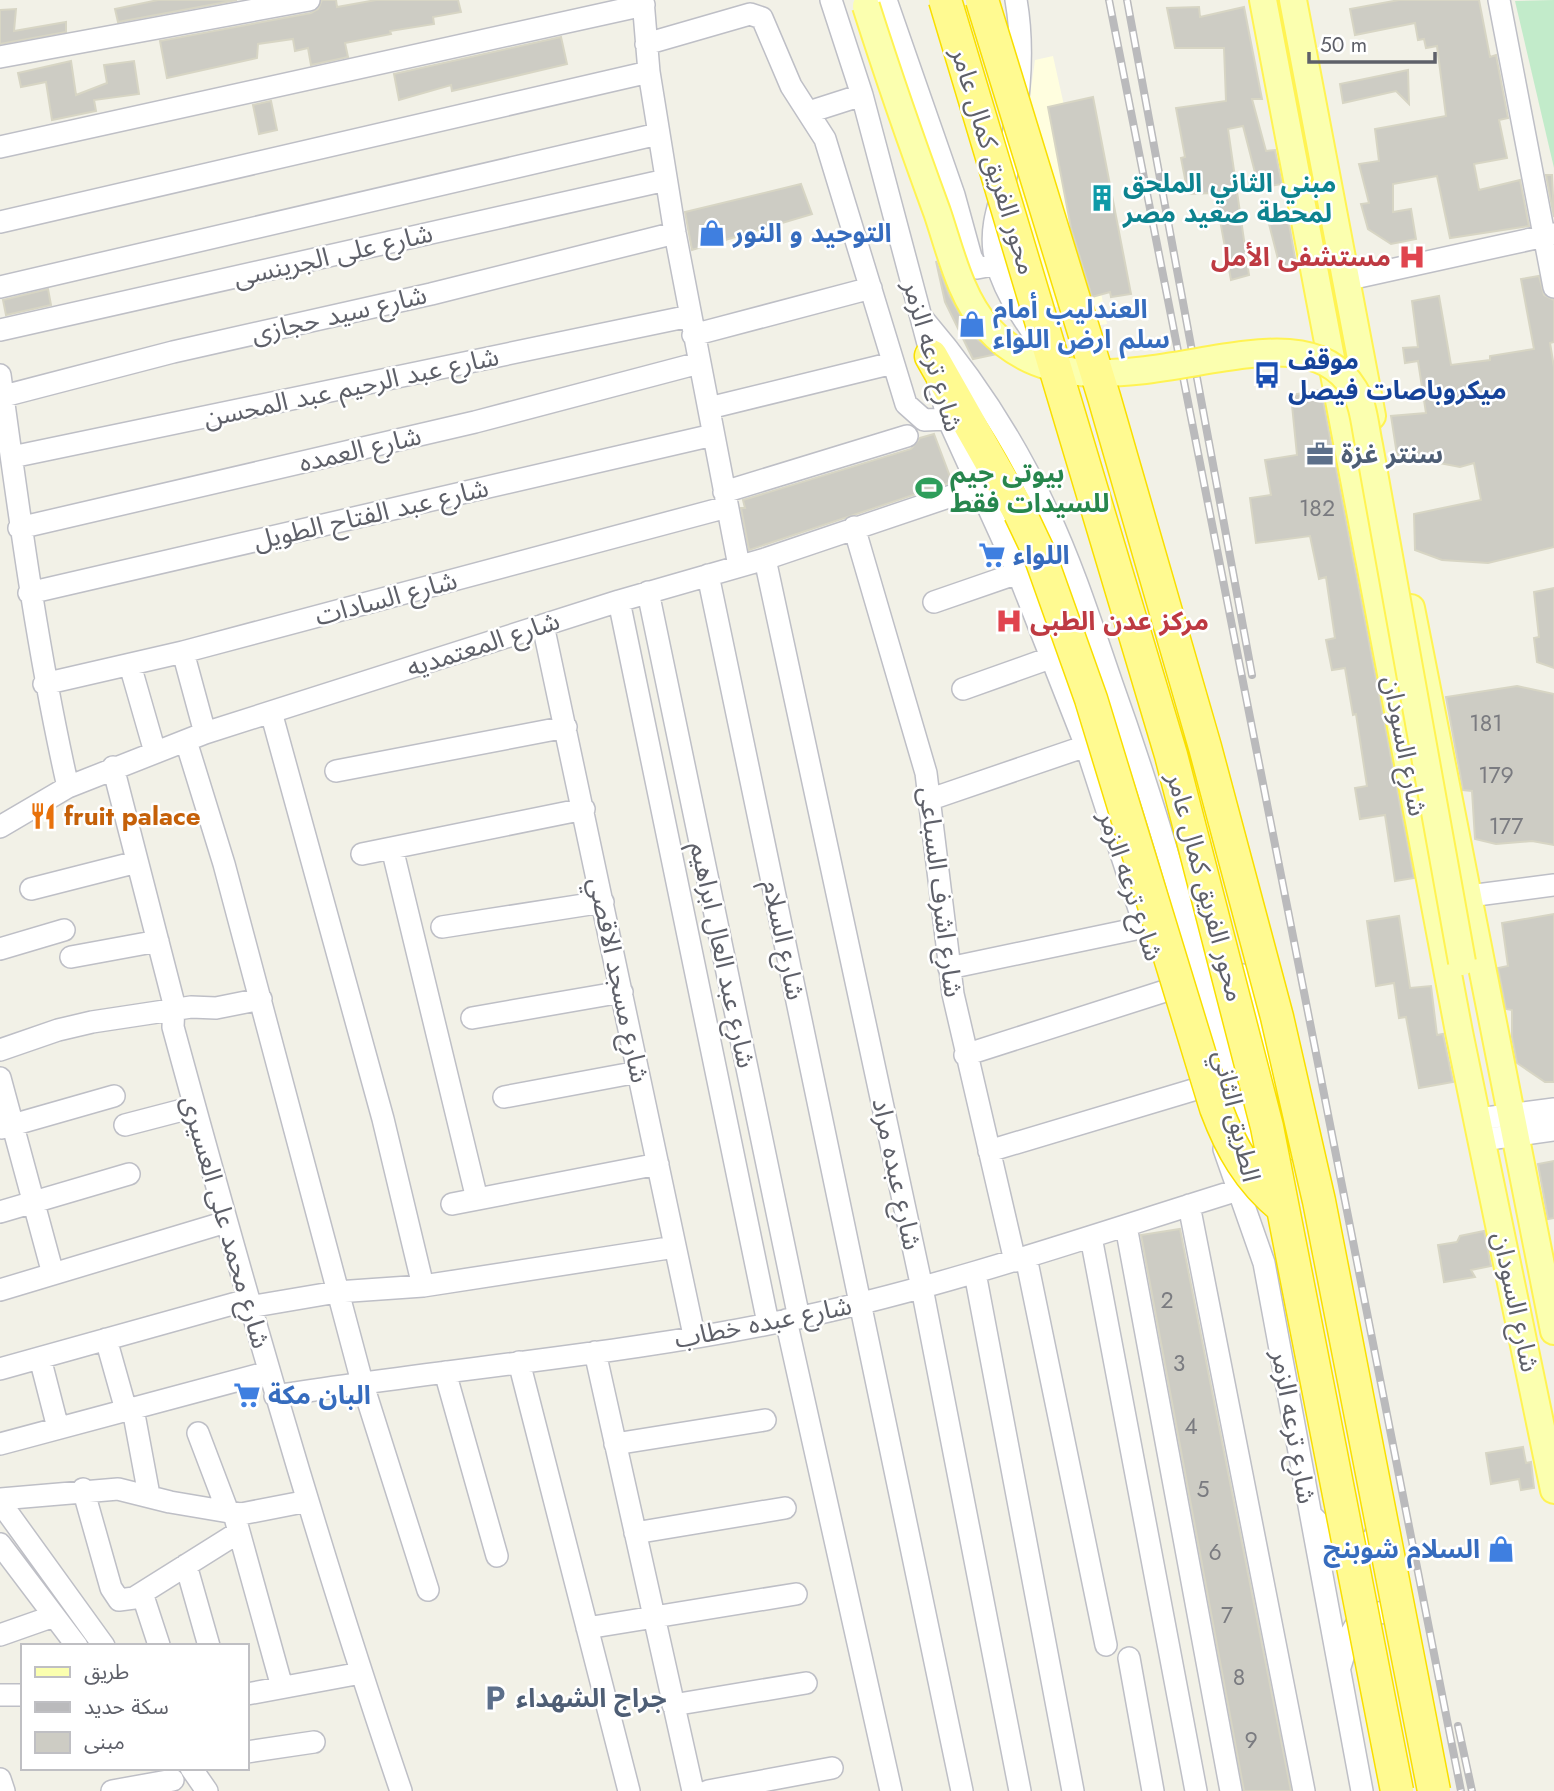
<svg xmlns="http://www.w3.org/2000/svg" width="1554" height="1791" font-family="Jost,'Noto Sans Arabic',sans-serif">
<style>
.commercial{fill:#fffedf}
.green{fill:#c2ebca}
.building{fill:#cdccc4;stroke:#d7d5c4;stroke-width:2}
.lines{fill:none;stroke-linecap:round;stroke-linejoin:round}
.minor-casing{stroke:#bebfc6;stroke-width:24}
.major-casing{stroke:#fff353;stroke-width:30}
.highway-casing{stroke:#f9df00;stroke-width:35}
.minor{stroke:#fff;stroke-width:21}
.major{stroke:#fbffaf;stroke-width:26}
.highway{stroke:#fffa91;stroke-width:32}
.rail-casing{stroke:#bababc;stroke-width:8}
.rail{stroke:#fff;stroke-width:5;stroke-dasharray:16;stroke-linecap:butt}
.major-bridge-casing{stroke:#fff353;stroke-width:30;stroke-linecap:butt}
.highway-bridge-casing{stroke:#f9df00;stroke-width:35;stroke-linecap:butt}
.major-bridge{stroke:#fbffaf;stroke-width:26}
.highway-bridge{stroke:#fffa91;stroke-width:32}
.labels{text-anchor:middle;stroke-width:5;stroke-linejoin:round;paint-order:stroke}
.number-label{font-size:23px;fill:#7a7b80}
.street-label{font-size:26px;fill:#5e6069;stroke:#fff}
.culture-label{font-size:26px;font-weight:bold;fill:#0d838f;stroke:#fff;text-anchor:start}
.shop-label{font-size:26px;font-weight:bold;fill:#366cbe;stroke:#fff;text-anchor:start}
.health-label{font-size:26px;font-weight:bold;fill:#be3a42;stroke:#fff;text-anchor:end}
.transit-label{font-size:26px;font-weight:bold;fill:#164399;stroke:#fff;text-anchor:start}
.service-label{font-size:26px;font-weight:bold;fill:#4e5e75;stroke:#fff;text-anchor:start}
.leisure-label{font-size:26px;font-weight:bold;fill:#27864d;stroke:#fff;text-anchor:start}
.food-label{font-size:26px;font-weight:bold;fill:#c56008;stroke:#fff;text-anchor:start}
</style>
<rect width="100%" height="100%" fill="#f2f1e7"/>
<!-- commercial -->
<path class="commercial" d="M1053,56L1075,155L1107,324L1087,327L1071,305L1030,310L1012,189L1025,130L1035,60Z"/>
<!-- green -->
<path class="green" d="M1554,0V168L1515,1Z"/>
<!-- building -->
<path class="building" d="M158,0H237L118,22L115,9Z
M322,0H336L337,7L376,0H458L461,12L433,17L434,24L390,31L391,34L345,43L348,57L311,65L308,48L295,51L293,39L258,44L257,58L167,78L160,41L311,13L318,9Z
M1399,0H1479L1490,57L1496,55L1508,118L1499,120L1507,158L1474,164L1479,190L1520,180L1529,226L1450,238L1437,176L1393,184V212L1411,209L1416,239L1391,244L1368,229L1361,204L1369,203L1359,164L1379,161L1375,129L1446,116L1437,46L1426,48L1424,39L1418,40L1415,23L1355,35L1350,9Z
M1199,7L1200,17L1244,7L1262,99H1252L1266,151L1275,150L1282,184L1259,188L1243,126L1228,129L1249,275L1231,280L1215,193L1188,194L1181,158L1185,157L1176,108L1226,101L1224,48H1175L1167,8Z
M16,9L14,31L66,22V32L0,44V10Z
M561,37L567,64L452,91L451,85L399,100L394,74Z
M71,61L76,95L107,83L104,65L134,61L139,94L94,100L96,111L52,120L46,82L21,87L18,73Z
M1408,70L1409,104L1396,91L1343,103L1340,84Z
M1093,97L1131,294L1111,297L1110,292L1092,297L1071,228L1048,107Z
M271,101L277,130L259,134L253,105Z
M1546,175H1552L1554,217Z
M801,184L812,214L692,250L685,212Z
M1287,212L1296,264L1280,267L1267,216Z
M936,261L949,295L965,324L978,340L997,354L973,359L945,302Z
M1539,276L1544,295L1554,300V342L1550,343L1554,367V547L1488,563L1442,560L1415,550L1414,514L1481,500L1474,463L1460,467L1397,455L1391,416L1426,413L1418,361L1405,363L1403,348L1418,347L1412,301L1439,296L1451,365L1490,360V356L1534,349L1521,279Z
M48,289L51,305L6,315L3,300Z
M1321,390L1414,878L1395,881L1385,815L1360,819L1355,788L1367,786L1356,714L1353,715L1345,668L1332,670L1326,640L1335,638L1326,577L1319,579L1310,536L1256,543L1250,498L1271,495L1265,460L1297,455L1291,395Z
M934,434L952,482L749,550L741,508H745L743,500L911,449L920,438Z
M1554,588V668L1537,662L1534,638L1539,637L1534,592Z
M1517,686L1554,694V845L1532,841L1496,844L1475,839L1472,791L1463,790L1446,697Z
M1554,914V1082H1545L1517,1063L1512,1037V1010L1506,1009L1498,968L1508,966L1502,923Z
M1399,916L1410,988L1431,986L1437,1035L1443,1034L1453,1082L1419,1088L1406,1017L1399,1018L1394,983L1376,986L1367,921Z
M1554,1161V1218L1548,1219L1538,1164Z
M1180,1229L1291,1791H1244L1141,1235Z
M1484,1231L1491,1266L1471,1270L1475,1277L1444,1282L1438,1245L1457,1242L1460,1236Z
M1523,1447L1526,1463L1531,1462L1534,1488L1521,1490L1519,1479L1491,1484L1486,1453Z"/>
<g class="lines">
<defs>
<path id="minor" d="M643,0L649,72L675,233L739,566
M831,0L862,95L948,419L1018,573L1086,746L1142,918
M886,0L954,195L971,257L977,268L993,265L996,256
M1016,0C1026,56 1017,116 1007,172C1002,199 990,222 994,251C1000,287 1022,317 1042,346
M1499,0L1554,287
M646,44L750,14L762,18L791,86L825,139L906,404L924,420L948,419
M0,57L309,0
M809,112L862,95
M0,147L644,5
M0,222L649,72
M1345,280L1554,234
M0,287L658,134
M924,320C973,377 1015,442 1047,511C1073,566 1092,626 1112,684C1167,837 1209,993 1246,1151
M0,330L666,180
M693,335L871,288
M0,375C19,513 37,650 68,787
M0,397L173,352L431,294L675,233
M709,408L893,363
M12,457L690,316
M724,492L907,436
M854,527L926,773L953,994L1015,1261
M19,528L475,422L699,363
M765,559L922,1288L1020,1791
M708,575L962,1791
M648,592L799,1318
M29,593L713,435
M619,601L768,1323
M934,602L1018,573
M543,625L694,1335
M183,652L205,733
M130,665L155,752
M44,684L183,652L727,507
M963,689L1050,658
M271,712L383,1119L423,1286
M186,741L224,864L362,1382L428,1590
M113,767L174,1004L173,1027C243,1284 315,1539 401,1791
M336,771L566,727
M931,799L1086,746
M0,827L68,787L205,733L619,601L765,559L978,487
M392,848L477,1199
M362,854L584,809
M31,889L137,862
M1469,896L1554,885
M442,927L603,902
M0,949L64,930
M71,957L158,941
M949,968L1145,927
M1243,975L1276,1096L1295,1149
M472,1018L622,992
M0,1050L58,1030L92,1022L191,1007L216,1008L261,999
M965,1055L1165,991
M0,1078L53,1274
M504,1097L638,1072
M1478,1119L1554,1109
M125,1125L194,1107
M2,1128L114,1096
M1482,1140L1554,1130
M1224,1149L1264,1263L1362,1791
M989,1151L1203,1087
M452,1204L658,1164
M1189,1205L1304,1791
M0,1212L129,1174
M1126,1226L1231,1791
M1091,1237L1196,1791
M1026,1257L1106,1645
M975,1273L1073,1791
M0,1290L226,1222
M249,1307L337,1292L423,1286L675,1247
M786,1320L891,1791
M106,1339L126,1410
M595,1352L693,1791
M40,1358L58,1428
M519,1362L629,1791
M0,1369L247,1300
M445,1372L497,1556
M275,1396C450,1368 628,1355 802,1317C950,1285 1093,1235 1238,1190
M133,1409L149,1495
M198,1433L228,1512
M0,1444L269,1372
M615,1444L765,1420
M83,1489L111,1588L119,1600L134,1598L239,1532
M0,1499L118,1489L170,1502L241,1514L308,1501
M0,1502L104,1646
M1311,1515C1328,1533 1339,1542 1364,1546L1374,1538L1382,1517
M236,1521L282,1687
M635,1533L785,1508
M0,1544L77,1646
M186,1565L209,1646
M142,1593L159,1645
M587,1628L796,1594
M0,1635L54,1616
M1129,1658L1153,1791
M1340,1667C1351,1633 1353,1608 1395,1613L1403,1624
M247,1694L361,1673
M0,1695H23
M673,1705L806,1683
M247,1752L314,1742
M191,1768L207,1791
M0,1779L4,1791
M112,1791L173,1780
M708,1791L832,1768"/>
<path id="major" d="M1263,0L1459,1032L1554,1490
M1293,0L1372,416
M1411,608L1554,1331"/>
<path id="highway" d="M931,356L1020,513"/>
</defs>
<!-- minor casing -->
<use href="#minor" class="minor-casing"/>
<!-- major casing -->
<use href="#major" class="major-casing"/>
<!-- highway casing -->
<use href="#highway" class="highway-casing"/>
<!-- minor -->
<use href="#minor" class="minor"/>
<!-- major -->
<use href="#major" class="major"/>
<!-- highway -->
<use href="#highway" class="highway"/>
<defs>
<path id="rail" d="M1109,0L1461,1791
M1127,0L1252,675
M1458,1726L1472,1791"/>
</defs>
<!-- rail casing -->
<use href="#rail" class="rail-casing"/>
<!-- rail -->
<use href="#rail" class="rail"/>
<defs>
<path id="major-bridge" d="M866,6C888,75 912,144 937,212C950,250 960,297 988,328C1092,444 1292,287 1354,389C1364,405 1365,427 1369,445L1462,962"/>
<path id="highway-bridge" d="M945,0L1171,755L1267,1127L1397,1791
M982,0L1104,397L1205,747L1277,1017L1319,1201L1434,1791
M1020,513L1039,553L1091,699L1216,1108C1231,1148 1249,1180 1282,1207"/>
</defs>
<!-- major-bridge casing -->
<use href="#major-bridge" class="major-bridge-casing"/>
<!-- highway-bridge casing -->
<use href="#highway-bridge" class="highway-bridge-casing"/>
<!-- major-bridge -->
<use href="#major-bridge" class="major-bridge"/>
<!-- highway-bridge -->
<use href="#highway-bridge" class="highway-bridge"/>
</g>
<!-- icons -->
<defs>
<symbol id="building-bare" viewBox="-9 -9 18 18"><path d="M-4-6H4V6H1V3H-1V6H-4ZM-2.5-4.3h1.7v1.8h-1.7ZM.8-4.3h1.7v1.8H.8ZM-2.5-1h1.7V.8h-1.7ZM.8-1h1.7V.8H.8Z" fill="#0f9aa8" stroke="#fff" stroke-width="2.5" paint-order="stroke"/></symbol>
<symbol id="shop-bare" viewBox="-9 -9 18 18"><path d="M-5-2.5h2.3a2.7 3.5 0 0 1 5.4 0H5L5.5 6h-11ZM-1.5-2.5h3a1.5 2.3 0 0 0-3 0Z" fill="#3f7fe0" stroke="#fff" stroke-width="2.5" paint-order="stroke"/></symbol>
<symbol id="hospital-bare" viewBox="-9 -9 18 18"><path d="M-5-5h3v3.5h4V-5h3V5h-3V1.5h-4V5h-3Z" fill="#e0444e" stroke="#fff" stroke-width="2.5" paint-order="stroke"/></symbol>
<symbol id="bus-bare" viewBox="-9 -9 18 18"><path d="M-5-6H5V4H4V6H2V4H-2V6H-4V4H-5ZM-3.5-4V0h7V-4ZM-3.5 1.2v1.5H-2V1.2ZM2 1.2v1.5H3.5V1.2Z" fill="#1a4fb4" stroke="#fff" stroke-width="2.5" paint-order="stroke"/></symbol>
<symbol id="office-bare" viewBox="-9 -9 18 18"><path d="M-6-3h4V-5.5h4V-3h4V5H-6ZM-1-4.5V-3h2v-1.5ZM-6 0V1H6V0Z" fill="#5c6f8a" stroke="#fff" stroke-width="2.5" paint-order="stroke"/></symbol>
<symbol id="stadium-bare" viewBox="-9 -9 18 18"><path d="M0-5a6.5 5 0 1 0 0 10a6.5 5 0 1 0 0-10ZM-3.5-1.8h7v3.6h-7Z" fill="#2e9e5b" stroke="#fff" stroke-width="2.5" paint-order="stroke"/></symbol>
<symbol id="supermarket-bare" viewBox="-9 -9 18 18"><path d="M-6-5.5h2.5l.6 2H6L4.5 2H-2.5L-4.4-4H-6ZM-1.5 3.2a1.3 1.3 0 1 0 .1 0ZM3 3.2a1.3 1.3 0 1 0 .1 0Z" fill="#3f7fe0" stroke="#fff" stroke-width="2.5" paint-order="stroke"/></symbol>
<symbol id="restaurant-bare" viewBox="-9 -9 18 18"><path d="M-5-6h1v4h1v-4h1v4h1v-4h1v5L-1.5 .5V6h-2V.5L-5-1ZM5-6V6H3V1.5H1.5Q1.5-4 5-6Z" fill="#e8710a" stroke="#fff" stroke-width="2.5" paint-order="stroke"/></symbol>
<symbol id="parking-bare" viewBox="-9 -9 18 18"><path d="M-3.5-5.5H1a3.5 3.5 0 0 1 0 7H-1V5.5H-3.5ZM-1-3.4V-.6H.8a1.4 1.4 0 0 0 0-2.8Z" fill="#5c6f8a" stroke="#fff" stroke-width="2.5" paint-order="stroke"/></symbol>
</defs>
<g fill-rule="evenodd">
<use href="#building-bare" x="1083" y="179" width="38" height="38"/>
<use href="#shop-bare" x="693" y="214" width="38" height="38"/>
<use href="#hospital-bare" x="1393" y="238" width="38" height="38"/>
<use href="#shop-bare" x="953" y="305" width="38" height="38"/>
<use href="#bus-bare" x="1248" y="356" width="38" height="38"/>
<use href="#office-bare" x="1301" y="435" width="38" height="38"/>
<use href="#stadium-bare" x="910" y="469" width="38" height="38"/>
<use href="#supermarket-bare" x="973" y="536" width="38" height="38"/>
<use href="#hospital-bare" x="990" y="602" width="38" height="38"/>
<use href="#restaurant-bare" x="24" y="797" width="38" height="38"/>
<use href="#supermarket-bare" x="228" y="1376" width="38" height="38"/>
<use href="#shop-bare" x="1482" y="1530" width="38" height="38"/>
<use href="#parking-bare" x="476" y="1679" width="38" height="38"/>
</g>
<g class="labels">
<!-- number labels -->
<g class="number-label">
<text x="1317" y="516">182</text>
<text x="1486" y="731">181</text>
<text x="1496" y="783">179</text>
<text x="1506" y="834">177</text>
<text x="1167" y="1308">2</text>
<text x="1179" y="1371">3</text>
<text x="1191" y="1434">4</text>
<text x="1203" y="1497">5</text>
<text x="1215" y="1560">6</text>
<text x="1227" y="1623">7</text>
<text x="1239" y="1685">8</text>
<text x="1251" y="1748">9</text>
</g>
<!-- street labels -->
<g class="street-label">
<text transform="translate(994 161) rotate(73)" y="9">محور الفريق كمال عامر</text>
<text transform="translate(333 255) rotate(-13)" y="9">شارع على الجرينسى</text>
<text transform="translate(339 314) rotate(-13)" y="9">شارع سيد حجازى</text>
<text transform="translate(933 356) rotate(74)" y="9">شارع ترعه الزمر</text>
<text transform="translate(351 387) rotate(-12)" y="9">شارع عبد الرحيم عبد المحسن</text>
<text transform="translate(360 449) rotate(-13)" y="9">شارع العمده</text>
<text transform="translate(371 514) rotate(-13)" y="9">شارع عبد الفتاح الطويل</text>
<text transform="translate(386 598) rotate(-15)" y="9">شارع السادات</text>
<text transform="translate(483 644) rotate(-18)" y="9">شارع المعتمديه</text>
<text transform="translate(1405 746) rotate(79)" y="9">شارع السودان</text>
<text transform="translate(1131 886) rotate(72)" y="9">شارع ترعه الزمر</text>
<text transform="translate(1206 887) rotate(75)" y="9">محور الفريق كمال عامر</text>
<text transform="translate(941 892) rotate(83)" y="9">شارع اشرف السباعى</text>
<text transform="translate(784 940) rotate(78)" y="9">شارع السلام</text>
<text transform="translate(723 955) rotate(78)" y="9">شارع عبد العال ابراهيم</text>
<text transform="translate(619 980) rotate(78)" y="9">شارع مسجد الاقصي</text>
<text transform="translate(1237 1116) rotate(77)" y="9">الطريق الثاني</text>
<text transform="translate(897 1174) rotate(78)" y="9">شارع عبده مراد</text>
<text transform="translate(226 1222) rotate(74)" y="9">شارع محمد على العسيرى</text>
<text transform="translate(1516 1302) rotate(78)" y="9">شارع السودان</text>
<text transform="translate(763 1322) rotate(-11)" y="9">شارع عبده خطاب</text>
<text transform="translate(1294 1427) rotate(80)" y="9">شارع ترعه الزمر</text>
</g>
<!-- culture labels -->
<g class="culture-label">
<text x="1123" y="192">مبني الثاني الملحق<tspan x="1123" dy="30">لمحطة صعيد مصر</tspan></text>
</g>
<!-- shop labels -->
<g class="shop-label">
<text x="733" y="242">التوحيد و النور</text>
<text x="993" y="318">العندليب أمام<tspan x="993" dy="30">سلم ارض اللواء</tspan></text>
<text x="1013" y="564">اللواء</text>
<text x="268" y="1404">البان مكة</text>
<text x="1480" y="1558" text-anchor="end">السلام شوبنج</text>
</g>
<!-- health labels -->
<g class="health-label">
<text x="1391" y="266">مستشفى الأمل</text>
<text x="1030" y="630" text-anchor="start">مركز عدن الطبى</text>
</g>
<!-- transit labels -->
<g class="transit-label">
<text x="1288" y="369">موقف<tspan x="1288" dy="30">ميكروباصات فيصل</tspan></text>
</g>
<!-- service labels -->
<g class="service-label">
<text x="1341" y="463">سنتر غزة</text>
<text x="516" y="1707">جراج الشهداء</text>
</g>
<!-- leisure labels -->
<g class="leisure-label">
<text x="950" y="482">بيوتى جيم<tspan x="950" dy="30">للسيدات فقط</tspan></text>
</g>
<!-- food labels -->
<g class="food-label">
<text x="64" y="825">fruit palace</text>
</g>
</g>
<!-- legend -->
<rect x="21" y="1644" width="228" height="126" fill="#ffffff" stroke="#bfbfc3" stroke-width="2"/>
<rect x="35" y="1667" width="35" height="10" fill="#fbffaf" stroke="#bfbfc3" stroke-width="2"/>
<text x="84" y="1679" font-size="21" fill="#5e6069">طريق</text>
<rect x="35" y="1702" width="35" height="10" fill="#bababc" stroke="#bfbfc3" stroke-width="2"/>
<text x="84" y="1714" font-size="21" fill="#5e6069">سكة حديد</text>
<rect x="35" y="1732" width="35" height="21" fill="#cdccc4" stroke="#bfbfc3" stroke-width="2"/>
<text x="84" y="1749" font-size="21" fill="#5e6069">مبنى</text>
<!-- scale -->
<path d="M1309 52v10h126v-10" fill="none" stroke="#5e6069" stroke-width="3.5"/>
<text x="1320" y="52" font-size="21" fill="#5e6069" stroke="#ffffff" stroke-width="5" paint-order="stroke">50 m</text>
</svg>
